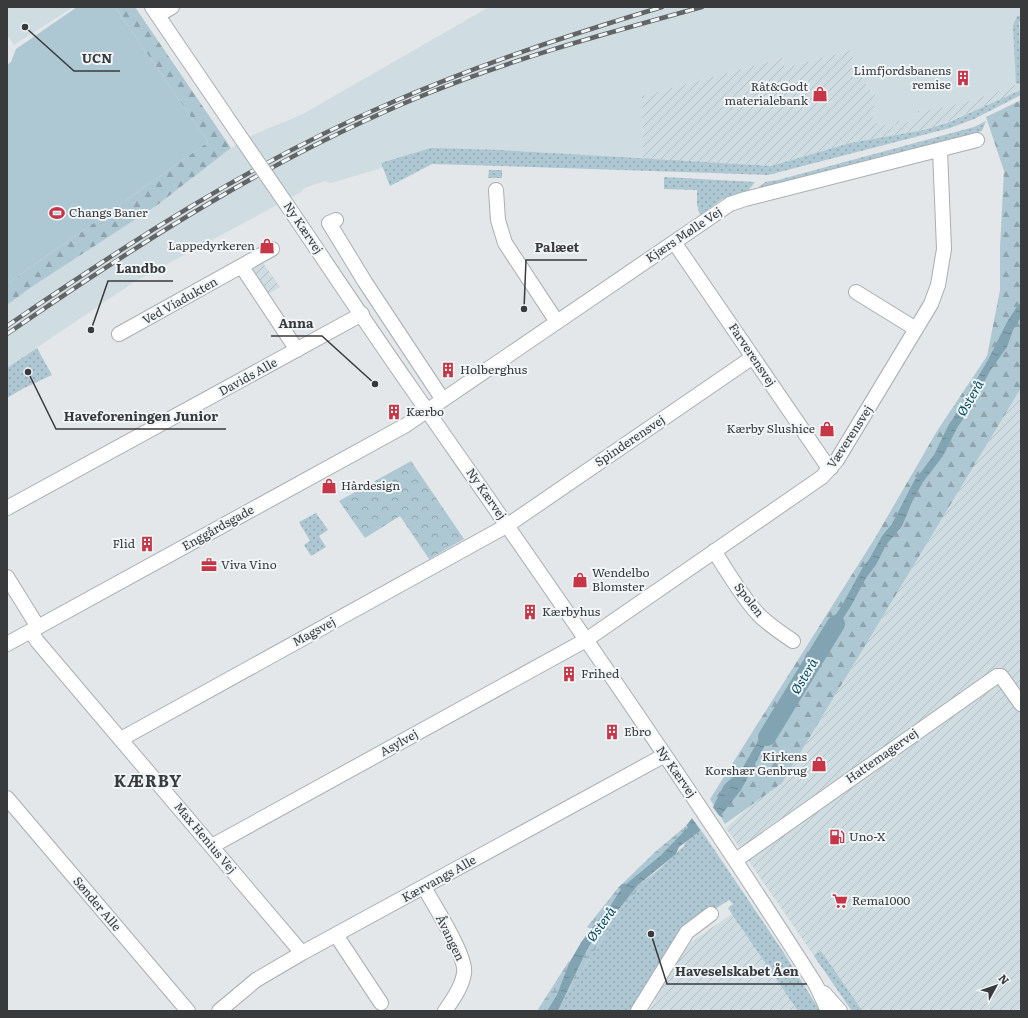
<svg xmlns="http://www.w3.org/2000/svg" width="1028" height="1018" font-family="Literata,serif">
<style>
.built{fill:#cfdce1}
.industrial{fill:url(#industrial-furrows)}
.grass{fill:url(#grass-dots)}
.forest{fill:url(#forest-firs)}
.wetland{fill:url(#wetland-marsh)}
.park{fill:url(#park-crowns)}
.pitch{fill:#aec8d3}
.water{fill:url(#water-ripples)}
.pier{fill:#e3e7e9}
.lines{fill:none;stroke-linecap:round;stroke-linejoin:round}
.river{stroke:#82a3b2;stroke-width:18}
.minor-casing{stroke:#a9aeb0;stroke-width:16}
.minor{stroke:#fff;stroke-width:14}
.rail-casing{stroke:#626465;stroke-width:4.5}
.rail{stroke:#f0f5f7;stroke-width:3;stroke-dasharray:9;stroke-linecap:butt}
.minor-bridge-casing{stroke:#a9aeb0;stroke-width:16;stroke-linecap:butt}
.minor-bridge{stroke:#fff;stroke-width:14}
.labels{text-anchor:middle;stroke-width:4;stroke-linejoin:round;paint-order:stroke}
.poi-label{font-size:12px;fill:#393a3b;stroke:#f0f5f7;text-anchor:start}
.street-label{font-size:12px;fill:#393a3b;stroke:#f0f5f7}
.water-label{font-size:13px;font-style:italic;fill:#02485f;stroke:#f0f5f7}
.district-label{font-size:16px;font-weight:bold;letter-spacing:1px;fill:#393a3b;stroke:#f0f5f7}
.leader{fill:none;stroke:#393a3b;stroke-width:1.5}
.callout-dot{fill:#393a3b;stroke:#f0f5f7;stroke-width:1.5}
.callout-label{font-size:13px;text-anchor:middle;font-weight:bold;fill:#393a3b;stroke:#f0f5f7;stroke-width:4;stroke-linejoin:round;paint-order:stroke}
</style>
<defs>
<pattern id="industrial-furrows" width="10" height="10" patternUnits="userSpaceOnUse"><rect width="10" height="10" fill="#cfdce1"/><path d="M-1 1l2-2M0 10L10 0M9 11l2-2" fill="none" stroke="#b2bec2"/></pattern>
<pattern id="grass-dots" width="8" height="8" patternUnits="userSpaceOnUse"><rect width="8" height="8" fill="#aec8d3"/><path d="M2 2h.1M6 6h.1" fill="none" stroke="#8fa3ac" stroke-width="1.8" stroke-linecap="round"/></pattern>
<pattern id="forest-firs" width="22" height="20" patternUnits="userSpaceOnUse"><rect width="22" height="20" fill="#aec8d3"/><path d="M5 1l3.5 6h-7zM16 11l3.5 6h-7z" fill="#8fa3ac"/></pattern>
<pattern id="wetland-marsh" width="20" height="14" patternUnits="userSpaceOnUse"><rect width="20" height="14" fill="#aec8d3"/><path d="M1 5h8M5 5V1M11 12h8M15 12V8" fill="none" stroke="#8fa3ac"/></pattern>
<pattern id="park-crowns" width="20" height="18" patternUnits="userSpaceOnUse"><rect width="20" height="18" fill="#aec8d3"/><path d="M2 6a3 3 0 1 1 6 0M12 15a3 3 0 1 1 6 0" fill="none" stroke="#8fa3ac"/></pattern>
<pattern id="water-ripples" width="26" height="14" patternUnits="userSpaceOnUse"><rect width="26" height="14" fill="#82a3b2"/><path d="M2 4q2-2 4 0t4 0M15 11q2-2 4 0t4 0" fill="none" stroke="#6b8692"/></pattern>
</defs>
<rect width="100%" height="100%" fill="#e3e7e9"/>
<!-- built -->
<path class="built" d="M7,7H73L14,45L7,34Z
M489,7H1021V16H1018L1021,83L973,100L936,109L918,111L915,124L896,121L895,127L872,122L875,104V94L861,78L856,68L851,50L785,68L782,58L642,96L643,159L501,150L382,163L383,167L378,169L331,183L325,181L304,188L301,192L134,282L7,368V305L33,286L156,206L231,148L255,134L303,114Z"/>
<!-- industrial -->
<path class="industrial" d="M851,50L856,68L868,87L875,94V104L872,122L895,127L896,120L915,124L918,111L936,109L973,100L1021,83V90L941,125L924,130L850,143L771,166L643,159L642,96L782,58L785,68Z
M263,263L280,287L269,294L266,299L247,272Z
M1021,388V1011H852L726,828L751,805L782,783Z
M742,907L813,1011H649L656,1000L653,997L670,968L691,942Z"/>
<!-- grass -->
<path class="grass" d="M1017,16H1021V21L1019,22L1021,83L1016,84L1013,26Z
M1021,90V95L974,119L950,128L768,175L502,166L432,164L390,186L381,163L431,148L501,150L771,166L850,143L924,130L947,123Z
M986,121L982,131L753,192L765,182L778,180L974,127Z
M489,170H502V178H488Z
M664,177L755,182L748,191L722,199L700,215L697,205V190L664,189Z
M37,348L52,375L24,388L7,398V368Z
M316,513L328,530L319,536L326,547L311,556L304,545L310,541L299,522Z
M701,830L784,953L820,1011H798L736,920L728,908L733,904L729,900L712,911L633,1011H558L566,995L625,904L657,871L684,846L686,841Z
M821,951L861,1009L863,1011H852L814,956Z"/>
<!-- forest -->
<path class="forest" d="M115,7H135L231,148L156,206L33,286L7,305V284L208,142Z
M1021,100V388L782,783L725,824L710,799L875,538L937,431L987,356L1000,290V247L1004,171L986,117Z"/>
<!-- wetland -->
<path class="wetland" d="M686,826L688,827L661,855L626,884H622L655,852Z
M657,871L625,904L566,995L587,950L602,926L615,914L638,885Z
M618,888L622,889L607,911L599,919L593,928L590,929L587,927Z
M569,961V963C563,979 559,998 547,1011H537Z"/>
<!-- park -->
<path class="park" d="M411,461L464,539L429,559L400,516L365,538L339,501Z"/>
<!-- pitch -->
<path class="pitch" d="M77,7H115L208,142L7,284V65L11,62L16,49Z"/>
<!-- water -->
<path class="water" d="M1021,303V317L1013,330L1007,347L990,371L971,407L957,428L945,452L940,460L923,482L912,502L902,526L886,545L876,565L866,578L851,606L838,626L820,649L807,671L798,689L779,716V719L741,790L722,814L679,847L676,854L638,885L615,914L602,926L587,950L558,1011H547L557,995L569,963L582,941L599,919L607,911L621,889L618,888L622,884H626L661,855L688,827L686,826L692,818L699,817L713,807L724,785L742,769L759,739L768,719L775,707L790,688L797,672L807,655L841,607L863,567L870,558L882,536L892,524L914,481L934,455L946,430L988,360L1007,322L1016,308Z"/>
<!-- pier -->
<path class="pier" d="M712,806L721,818L702,832L691,817L698,815Z"/>
<g class="lines">
<!-- river -->
<path class="river" d="M767,737L836,624"/>
<defs>
<path id="minor" d="M152,7L239,135
M158,15L172,7
M496,190L498,220L505,243L557,322
M287,205C329,267 370,329 412,389C549,586 687,782 816,985L828,1011
M336,220L329,223L365,282L443,400
M674,242L826,464L831,468
M242,267L297,350
M856,292L916,329
M119,334L272,249
M7,508L362,314
M714,551C728,572 741,596 759,615C769,625 781,633 793,641
M7,577L38,627
M31,631L37,641L302,953
M7,644L406,425L730,204L745,199L977,140
M121,739L508,525L753,357
M7,798L188,1011
M212,846L586,640L822,477L837,460L931,304L938,285L944,249L940,150
M736,860L997,676H1001L1021,704
M424,887C433,904 467,956 464,973C462,987 453,999 445,1011
M336,935L381,1003
M824,993L840,1011
M219,1011L256,980L302,953L665,755
M638,1011L687,932L711,914"/>
</defs>
<!-- minor casing -->
<use href="#minor" class="minor-casing"/>
<!-- minor -->
<use href="#minor" class="minor"/>
<defs>
<path id="rail" d="M7,326C128,243 253,162 388,104C477,65 569,35 662,7
M7,334C139,243 275,156 424,95C514,58 608,33 702,7"/>
</defs>
<!-- rail casing -->
<use href="#rail" class="rail-casing"/>
<!-- rail -->
<use href="#rail" class="rail"/>
<defs>
<path id="minor-bridge" d="M239,135L287,205"/>
</defs>
<!-- minor-bridge casing -->
<use href="#minor-bridge" class="minor-bridge-casing"/>
<!-- minor-bridge -->
<use href="#minor-bridge" class="minor-bridge"/>
</g>
<!-- icons -->
<defs>
<symbol id="building-bare" viewBox="-9 -9 18 18"><path d="M-4-6H4V6H1V3H-1V6H-4ZM-2.5-4.3h1.7v1.8h-1.7ZM.8-4.3h1.7v1.8H.8ZM-2.5-1h1.7V.8h-1.7ZM.8-1h1.7V.8H.8Z" fill="#c63647" stroke="#f0f5f7" stroke-width="2.5" paint-order="stroke"/></symbol>
<symbol id="shop-bare" viewBox="-9 -9 18 18"><path d="M-5-2.5h2.3a2.7 3.5 0 0 1 5.4 0H5L5.5 6h-11ZM-1.5-2.5h3a1.5 2.3 0 0 0-3 0Z" fill="#c63647" stroke="#f0f5f7" stroke-width="2.5" paint-order="stroke"/></symbol>
<symbol id="stadium-bare" viewBox="-9 -9 18 18"><path d="M0-5a6.5 5 0 1 0 0 10a6.5 5 0 1 0 0-10ZM-3.5-1.8h7v3.6h-7Z" fill="#c63647" stroke="#f0f5f7" stroke-width="2.5" paint-order="stroke"/></symbol>
<symbol id="office-bare" viewBox="-9 -9 18 18"><path d="M-6-3h4V-5.5h4V-3h4V5H-6ZM-1-4.5V-3h2v-1.5ZM-6 0V1H6V0Z" fill="#c63647" stroke="#f0f5f7" stroke-width="2.5" paint-order="stroke"/></symbol>
<symbol id="fuel-bare" viewBox="-9 -9 18 18"><path d="M-5.5-6h7V0h2V4h1.3V-2.5L3-4.5l.8-.8L6-3V5H2.5V1h-1V6h-7ZM-4.2-4.7v3.2H.2V-4.7Z" fill="#c63647" stroke="#f0f5f7" stroke-width="2.5" paint-order="stroke"/></symbol>
<symbol id="supermarket-bare" viewBox="-9 -9 18 18"><path d="M-6-5.5h2.5l.6 2H6L4.5 2H-2.5L-4.4-4H-6ZM-1.5 3.2a1.3 1.3 0 1 0 .1 0ZM3 3.2a1.3 1.3 0 1 0 .1 0Z" fill="#c63647" stroke="#f0f5f7" stroke-width="2.5" paint-order="stroke"/></symbol>
</defs>
<g fill-rule="evenodd">
<use href="#building-bare" x="952" y="67" width="22" height="22"/>
<use href="#shop-bare" x="809" y="83" width="22" height="22"/>
<use href="#stadium-bare" x="46" y="202" width="22" height="22"/>
<use href="#shop-bare" x="256" y="235" width="22" height="22"/>
<use href="#building-bare" x="437" y="359" width="22" height="22"/>
<use href="#building-bare" x="383" y="401" width="22" height="22"/>
<use href="#shop-bare" x="816" y="418" width="22" height="22"/>
<use href="#shop-bare" x="318" y="475" width="22" height="22"/>
<use href="#building-bare" x="136" y="533" width="22" height="22"/>
<use href="#office-bare" x="198" y="554" width="22" height="22"/>
<use href="#shop-bare" x="569" y="569" width="22" height="22"/>
<use href="#building-bare" x="519" y="601" width="22" height="22"/>
<use href="#building-bare" x="558" y="663" width="22" height="22"/>
<use href="#building-bare" x="601" y="721" width="22" height="22"/>
<use href="#shop-bare" x="808" y="753" width="22" height="22"/>
<use href="#fuel-bare" x="826" y="826" width="22" height="22"/>
<use href="#supermarket-bare" x="829" y="890" width="22" height="22"/>
</g>
<g class="labels">
<!-- poi labels -->
<g class="poi-label">
<text x="951" y="75" text-anchor="end">Limfjordsbanens<tspan x="951" dy="14">remise</tspan></text>
<text x="808" y="91" text-anchor="end">Råt&amp;Godt<tspan x="808" dy="14">materialebank</tspan></text>
<text x="69" y="217">Changs Baner</text>
<text x="255" y="250" text-anchor="end">Lappedyrkeren</text>
<text x="460" y="374">Holberghus</text>
<text x="406" y="416">Kærbo</text>
<text x="815" y="433" text-anchor="end">Kærby Slushice</text>
<text x="341" y="490">Hårdesign</text>
<text x="135" y="548" text-anchor="end">Flid</text>
<text x="221" y="569">Viva Vino</text>
<text x="592" y="577">Wendelbo<tspan x="592" dy="14">Blomster</tspan></text>
<text x="542" y="616">Kærbyhus</text>
<text x="581" y="678">Frihed</text>
<text x="624" y="736">Ebro</text>
<text x="807" y="761" text-anchor="end">Kirkens<tspan x="807" dy="14">Korshær Genbrug</tspan></text>
<text x="849" y="841">Uno-X</text>
<text x="852" y="905">Rema1000</text>
</g>
<!-- street labels -->
<g class="street-label">
<text transform="translate(303 228) rotate(56)" y="4">Ny Kærvej</text>
<text transform="translate(684 235) rotate(-34)" y="4">Kjærs Mølle Vej</text>
<text transform="translate(180 301) rotate(-29)" y="4">Ved Viadukten</text>
<text transform="translate(752 355) rotate(56)" y="4">Farverensvej</text>
<text transform="translate(248 377) rotate(-29)" y="4">Davids Alle</text>
<text transform="translate(850 437) rotate(-57)" y="4">Væverensvej</text>
<text transform="translate(630 441) rotate(-34)" y="4">Spinderensvej</text>
<text transform="translate(486 494) rotate(55)" y="4">Ny Kærvej</text>
<text transform="translate(218 528) rotate(-29)" y="4">Enggårdsgade</text>
<text transform="translate(749 600) rotate(52)" y="4">Spolen</text>
<text transform="translate(314 632) rotate(-29)" y="4">Magsvej</text>
<text transform="translate(399 743) rotate(-29)" y="4">Asylvej</text>
<text transform="translate(882 756) rotate(-35)" y="4">Hattemagervej</text>
<text transform="translate(676 772) rotate(55)" y="4">Ny Kærvej</text>
<text transform="translate(205 838) rotate(50)" y="4">Max Henius Vej</text>
<text transform="translate(439 879) rotate(-29)" y="4">Kærvangs Alle</text>
<text transform="translate(97 904) rotate(50)" y="4">Sønder Alle</text>
<text transform="translate(450 938) rotate(64)" y="4">Åvangen</text>
</g>
<!-- water labels -->
<g class="water-label">
<text transform="translate(970 398) rotate(-60)" y="5">Østerå</text>
<text transform="translate(804 676) rotate(-59)" y="5">Østerå</text>
<text transform="translate(601 924) rotate(-54)" y="5">Østerå</text>
</g>
<!-- district labels -->
<g class="district-label">
<text x="148" y="787">KÆRBY</text>
</g>
</g>
<!-- callouts -->
<path class="leader" d="M25 27L74 71H120M524 309L526 260H587M91 330L108 281H173M375 384L322 336H271M28 372L56 429H226M651 934L667 984H807"/>
<g class="callout-dot">
<circle cx="25" cy="27" r="4"/>
<circle cx="524" cy="309" r="4"/>
<circle cx="91" cy="330" r="4"/>
<circle cx="375" cy="384" r="4"/>
<circle cx="28" cy="372" r="4"/>
<circle cx="651" cy="934" r="4"/>
</g>
<g class="callout-label">
<text x="97" y="63">UCN</text>
<text x="557" y="252">Palæet</text>
<text x="141" y="273">Landbo</text>
<text x="296" y="328">Anna</text>
<text x="141" y="421">Haveforeningen Junior</text>
<text x="737" y="976">Haveselskabet Åen</text>
</g>
<!-- border -->
<rect width="1028" height="1018" fill="none" stroke="#393a3b" stroke-width="16"/>
<!-- north arrow -->
<g transform="translate(996 986) rotate(50)" stroke="#f0f5f7" stroke-width="3" paint-order="stroke">
<path d="M0-3L7 15L0 10L-7 15Z" fill="#393a3b"/>
<text y="-6" font-size="11" font-weight="bold" text-anchor="middle" fill="#393a3b">N</text>
</g>
</svg>
